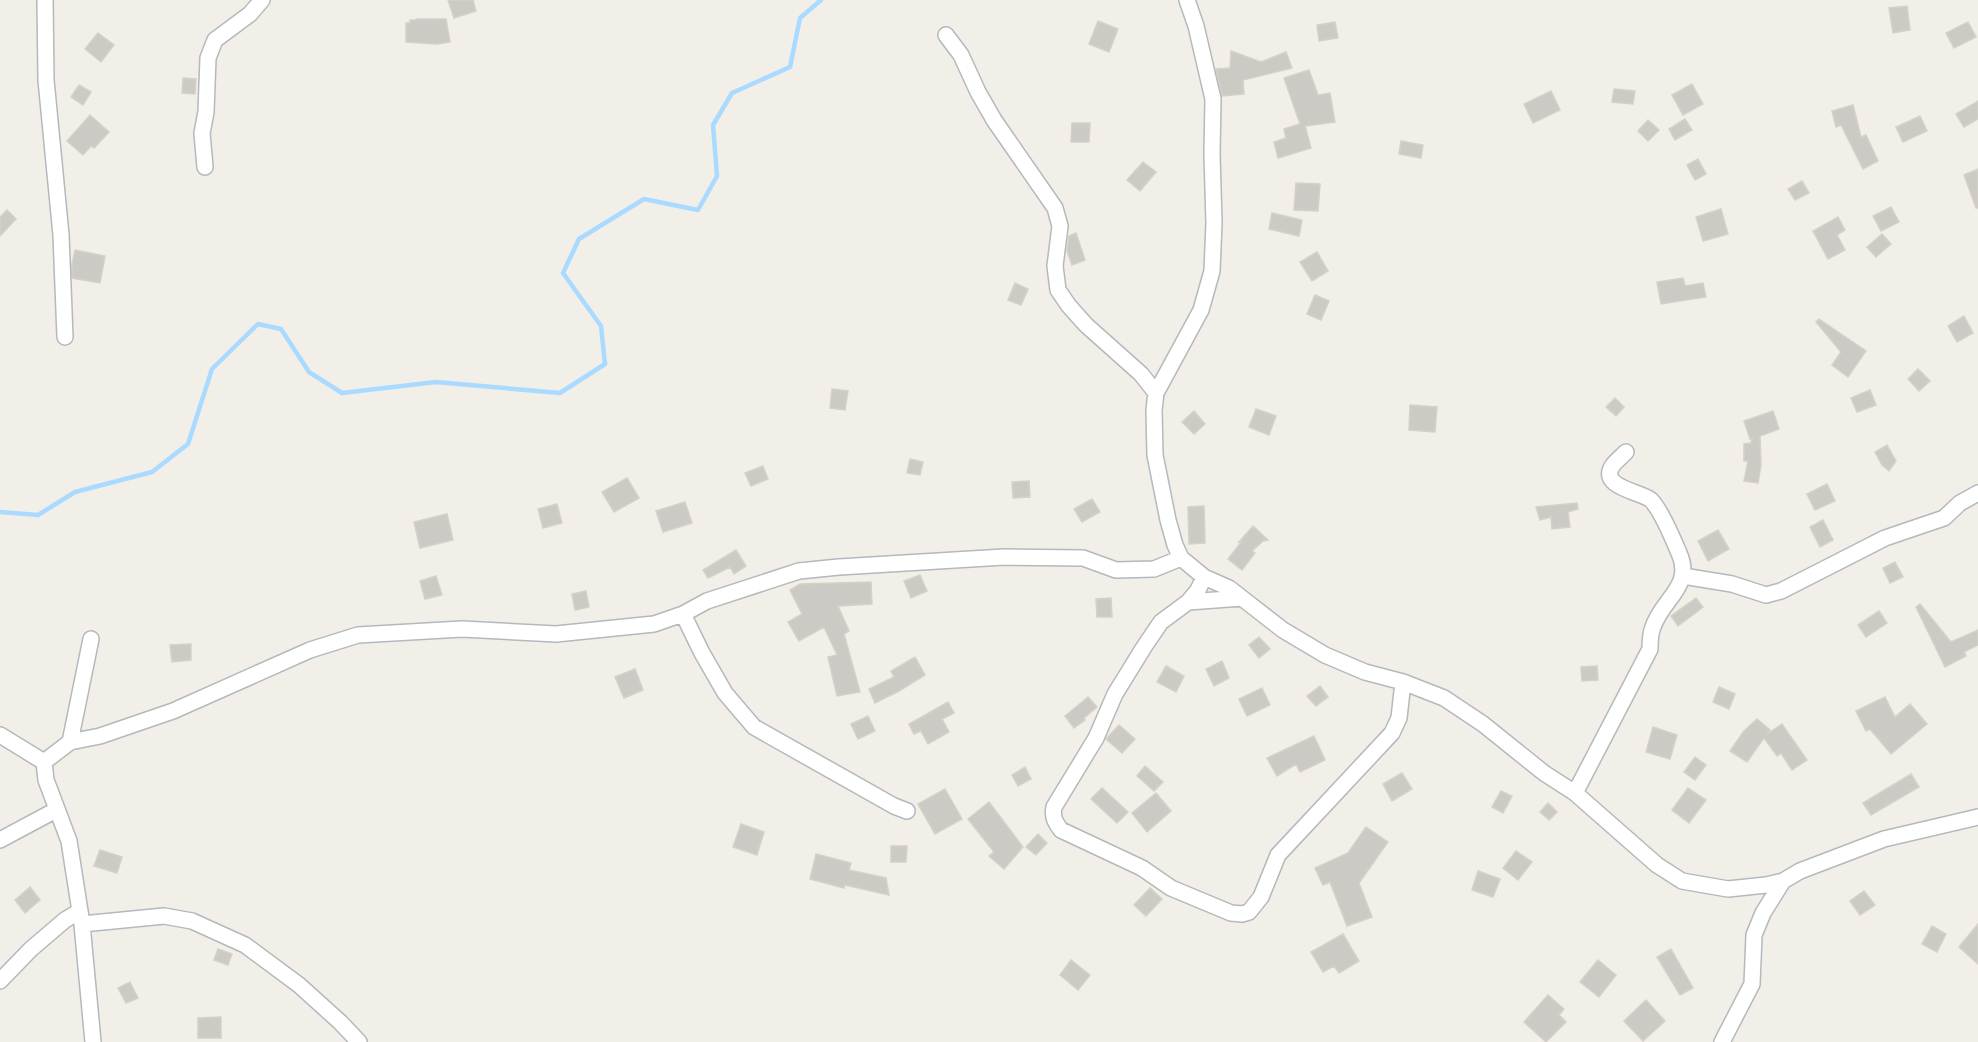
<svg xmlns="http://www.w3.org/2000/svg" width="1978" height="1042" font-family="Helvetica,sans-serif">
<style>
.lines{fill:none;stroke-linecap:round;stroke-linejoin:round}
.stream{stroke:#aadaff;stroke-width:4.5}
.building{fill:#cccac5;stroke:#d6d1c6;stroke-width:1.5}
.minor-casing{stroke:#b5b8bc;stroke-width:18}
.minor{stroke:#fff;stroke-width:15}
</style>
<rect width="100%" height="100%" fill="#f1efe8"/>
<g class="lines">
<!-- stream -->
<path class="stream" d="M0,512L38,515L75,492L152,472L188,444L212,369L258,324L281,329L309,372L342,393L436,382L560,393L605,364L601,326L563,273L579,239L644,199L698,210L717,176L713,125L732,93L790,67L800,18L821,0"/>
</g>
<!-- building -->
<path class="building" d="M448,0H473L476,11L454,18Z
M1907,6L1910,30L1893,33L1889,8Z
M417,19H446L450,42L437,44L406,42V23H410V20H417Z
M1098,21L1118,29L1109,52L1089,44Z
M1335,22L1338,38L1319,41L1317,25Z
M1968,22L1976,37L1954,48L1946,33Z
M98,33L114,45L101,62L85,49Z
M1231,51L1261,62L1286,52L1292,68L1243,80L1244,94L1222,96L1216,69L1230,68Z
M1309,70L1318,95L1330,93L1335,122L1305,126L1311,148L1278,158L1274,142L1286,138L1284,129L1300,124L1284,78Z
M183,78L196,79L195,94L182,93Z
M1692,84L1703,104L1683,115L1672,95Z
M79,85L91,92L83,105L71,97Z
M1614,89L1635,91L1633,104L1612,102Z
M1551,91L1560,110L1533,123L1524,104Z
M1978,101V119L1964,127L1956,114Z
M1853,105L1861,137L1866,135L1878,161L1863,169L1841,125L1836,127L1832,111Z
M90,115L109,132L94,148L91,146L83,155L67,141Z
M1920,116L1927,131L1903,142L1896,127Z
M1685,119L1692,130L1675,140L1669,129Z
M1648,120L1659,130L1648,141L1638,131Z
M1072,123H1090L1089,142H1071Z
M1401,141L1423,145L1421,158L1399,154Z
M1698,159L1706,174L1695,180L1687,165Z
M1143,162L1156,172L1140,191L1127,180Z
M1978,169V208H1976L1964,175Z
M1802,181L1809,193L1795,200L1788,189Z
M1296,183L1320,184L1318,211L1294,210Z
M1891,207L1899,222L1881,231L1873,216Z
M1721,209L1728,234L1703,241L1696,217Z
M7,210L16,219L0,236V217Z
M1272,213L1302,220L1299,236L1269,229Z
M1838,217L1845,230L1837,235L1845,250L1828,259L1813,231Z
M1076,233L1085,260L1072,265L1067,251L1069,236Z
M1882,234L1891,244L1876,257L1867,247Z
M75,250L105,256L100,283L72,278V264Z
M1317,252L1328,271L1312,281L1300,262Z
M1683,278L1685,286L1703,283L1706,297L1661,304L1657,282Z
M1015,283L1028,289L1021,305L1008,300Z
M1315,295L1329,301L1321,320L1307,314Z
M1964,316L1973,333L1957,342L1948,326Z
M1819,319L1866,351L1848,377L1832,365L1841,352L1816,322Z
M1918,369L1930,381L1919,391L1908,379Z
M832,389L848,391L845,410L830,408Z
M1870,390L1876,405L1857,412L1851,398Z
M1615,398L1624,407L1616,416L1606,407Z
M1410,405L1437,407L1435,432L1409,430Z
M1256,409L1276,416L1269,435L1249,427Z
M1194,411L1205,424L1194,434L1182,422Z
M1773,411L1779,429L1760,436L1761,465L1758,483L1744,481L1748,461H1744V444L1751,443L1752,438L1750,439L1744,421Z
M1887,445L1896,461L1889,471L1882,465L1875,452Z
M910,459L923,462L920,475L907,473Z
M763,466L768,479L751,486L745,473Z
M627,478L639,498L614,512L602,492Z
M1029,481L1030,497L1013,498L1012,482Z
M1827,484L1835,501L1815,510L1807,494Z
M1092,499L1100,512L1082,522L1074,509Z
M685,502L692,523L663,532L656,511Z
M1577,503L1578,509L1568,512L1570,527L1552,529L1551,517L1540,520L1536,507Z
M557,504L562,523L543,528L538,509Z
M1204,506L1205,543L1189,544L1188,507Z
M447,514L453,540L420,548L414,522Z
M1823,520L1833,540L1820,547L1810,527Z
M1253,526L1268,540L1263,541L1252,551L1255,553L1242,570L1228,559L1242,541L1239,542Z
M1718,530L1729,549L1708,561L1698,541Z
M736,550L746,566L734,574L730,567L708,578L703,570Z
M1895,562L1903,577L1890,583L1883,568Z
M920,575L927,591L911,598L904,581Z
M436,576L442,595L425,599L420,581Z
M871,582L872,604L838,606L849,631L844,634L860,692L837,696L828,657L837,655L824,627L799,641L788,622L802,614L790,590L800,584Z
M586,591L589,607L575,610L572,594Z
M1111,598L1112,617H1097L1096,599Z
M1696,598L1703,607L1678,626L1671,616Z
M1920,604L1951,642L1978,630V645L1964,652L1966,656L1945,667L1916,607Z
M1879,611L1887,623L1866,637L1858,625Z
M1259,637L1270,649L1259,658L1249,645Z
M191,644V660L172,662L170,645Z
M915,657L925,675L899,691L875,703L869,689L894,677L891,671Z
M1222,661L1229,678L1214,686L1206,669Z
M1166,666L1184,676L1176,692L1157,682Z
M1597,666L1598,680L1582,681L1581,667Z
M635,669L643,690L624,698L615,677Z
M1320,686L1328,697L1316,706L1307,696Z
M1719,687L1735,694L1729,709L1713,702Z
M1262,688L1270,705L1247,716L1239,699Z
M1088,697L1097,707L1084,718L1085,720L1074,728L1065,716Z
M1885,697L1895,717L1910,704L1927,724L1891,754L1870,729L1866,731L1856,711Z
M948,702L954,713L942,719L949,732L928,744L921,731L914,734L909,724Z
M868,716L875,731L858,739L851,724Z
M1757,719L1770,730L1767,734L1782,724L1807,760L1792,770L1781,753L1777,756L1764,738L1747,762L1730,751L1744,731Z
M1119,725L1135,739L1122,753L1106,739Z
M1653,727L1677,735L1670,759L1646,752Z
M1314,736L1325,760L1300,772L1296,764L1277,776L1267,758Z
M1695,757L1706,765L1695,780L1684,772Z
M1145,766L1163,782L1154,791L1137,776Z
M1025,767L1031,779L1018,786L1012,775Z
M1402,773L1412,789L1392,801L1383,784Z
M1911,774L1919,787L1871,815L1863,803Z
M1102,788L1128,812L1117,823L1091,799Z
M1688,788L1706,800L1689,823L1672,810Z
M945,789L962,819L935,834L918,804Z
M1501,791L1512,796L1503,813L1492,807Z
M1156,793L1171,811L1147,832L1132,813Z
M989,802L1023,847L1004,869L989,856L994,852L968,819Z
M1548,803L1557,812L1549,820L1540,812Z
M741,824L764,832L757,855L733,847Z
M1366,827L1388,842L1359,883L1372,917L1347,926L1330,882L1323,885L1315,868L1348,853Z
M1038,834L1047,843L1036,855L1026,847Z
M891,846H907L906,862H891Z
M100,850L122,857L117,873L94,866Z
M1516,851L1532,862L1518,880L1503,868Z
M816,854L851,863L849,870L886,878L889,895L845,885L844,888L810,879Z
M1478,871L1500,879L1493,897L1472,890Z
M30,887L40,900L25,913L15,900Z
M1150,888L1162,899L1146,916L1134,905Z
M1864,891L1875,905L1860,915L1850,901Z
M1978,924V964L1959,947Z
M1932,926L1946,934L1937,952L1922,944Z
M1343,934L1359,961L1339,973L1334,966L1323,972L1311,952Z
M218,949L232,954L228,965L214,960Z
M1671,949L1693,988L1680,995L1657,957Z
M1071,960L1090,975L1078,990L1060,975Z
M1598,960L1616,975L1599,997L1580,982Z
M130,982L138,998L126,1003L118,988Z
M1548,995L1564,1009L1559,1015L1566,1022L1546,1042L1524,1022Z
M1646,1000L1665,1021L1643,1041L1624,1021Z
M221,1017V1038H198V1018Z"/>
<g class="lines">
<defs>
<path id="minor" d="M45,0L46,80L61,235L65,337
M1187,0L1196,26L1213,99L1212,154L1214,223L1212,271L1201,310L1156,393L1154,410L1155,455L1168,520L1175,545L1181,558L1204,577L1229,588L1283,630L1325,655L1365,672L1403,682L1444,698L1483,724L1544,773L1575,793L1657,865L1682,881L1728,889L1766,885L1783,881L1800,871L1884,839L1978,817
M946,35L961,55L978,92L994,120L1055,208L1060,226L1055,266L1058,290L1069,306L1086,325L1141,374L1156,393
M205,167L202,133L206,112L208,58L215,40L250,14L262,0
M1683,576L1732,584L1766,595L1781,591L1885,538L1944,518L1960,503L1978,493
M1204,577L1198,590L1188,602L1161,622L1144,647L1115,694L1096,738L1054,807C1052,817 1055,822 1061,830L1142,868L1171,888L1231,913L1242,914L1249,912L1261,897L1278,855L1392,733L1399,718L1403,682
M1188,602L1242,598
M683,614L702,653L725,693L754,727L894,806L907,811
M0,735L44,762
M70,742L91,639
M44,762L70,742L100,736L173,711L310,650L358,635L462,629L556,634L654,624L683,614L707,601L799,571L839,567L1004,557L1083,558L1116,570L1154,569L1181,558
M44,762L46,780L69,841L82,924L93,1042
M1575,793L1650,649C1650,642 1650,634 1653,627C1662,599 1694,586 1679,553C1674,541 1660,509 1651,500C1642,492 1597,487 1613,465C1616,461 1622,456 1626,452
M0,840L56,810
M82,924L164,916L192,921L245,945L299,985L340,1022L359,1042
M0,981L31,949L65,920L80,911
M1722,1042L1752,984L1754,935L1763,913L1783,881"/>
</defs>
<!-- minor casing -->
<use href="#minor" class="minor-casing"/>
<!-- minor -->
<use href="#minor" class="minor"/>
</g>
</svg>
